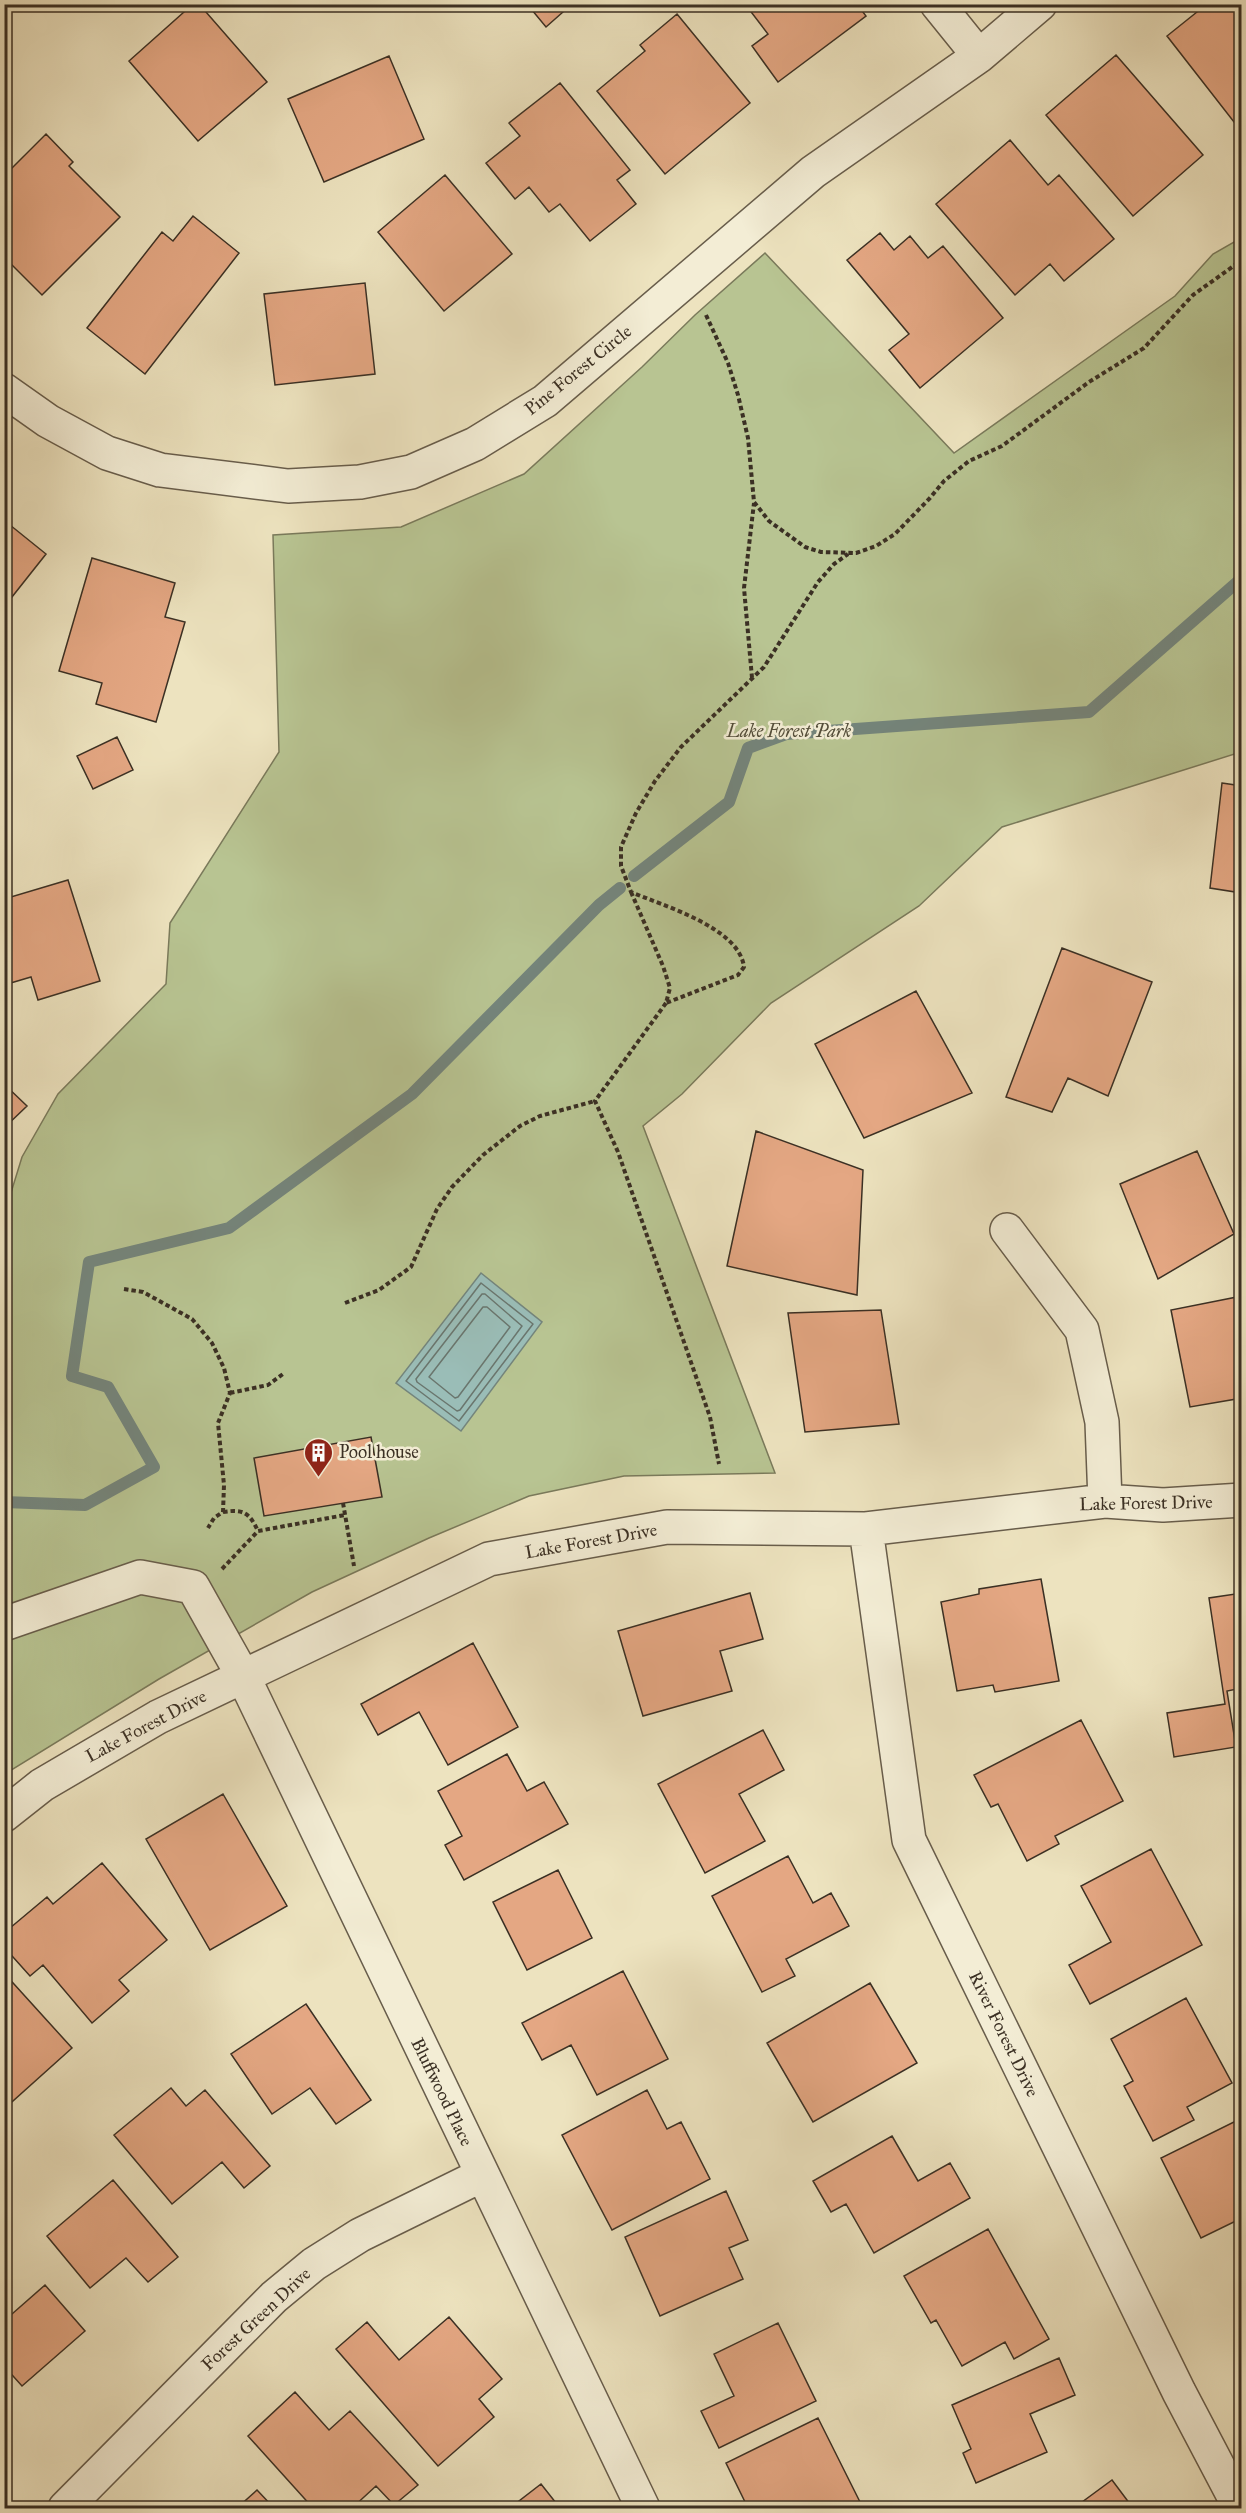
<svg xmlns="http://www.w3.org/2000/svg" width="1246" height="2513" font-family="'IM FELL Great Primer',serif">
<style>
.green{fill:#b8c492;stroke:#7a7a5b;stroke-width:1.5}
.water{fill:#9abdb7;stroke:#74857c;stroke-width:1.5}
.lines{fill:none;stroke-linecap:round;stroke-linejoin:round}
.shore{stroke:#6a766e;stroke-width:1.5}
.stream{stroke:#74857c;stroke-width:12}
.building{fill:#e4a783;stroke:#3b3024;stroke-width:1.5}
.minor-casing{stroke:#685d4b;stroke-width:36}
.path{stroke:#3b3024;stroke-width:4;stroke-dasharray:4.5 3;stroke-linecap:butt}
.minor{stroke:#f3edd5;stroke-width:33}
.labels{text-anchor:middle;stroke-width:5;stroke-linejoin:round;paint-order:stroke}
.street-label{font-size:18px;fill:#3b3024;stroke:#f3edd5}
.park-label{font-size:18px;font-style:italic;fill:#544e3a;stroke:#f3edd5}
.poi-label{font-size:18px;fill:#3b3024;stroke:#f3edd5;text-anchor:start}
</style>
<rect width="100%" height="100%" fill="#ede3bf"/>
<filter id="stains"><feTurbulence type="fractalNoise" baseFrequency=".00333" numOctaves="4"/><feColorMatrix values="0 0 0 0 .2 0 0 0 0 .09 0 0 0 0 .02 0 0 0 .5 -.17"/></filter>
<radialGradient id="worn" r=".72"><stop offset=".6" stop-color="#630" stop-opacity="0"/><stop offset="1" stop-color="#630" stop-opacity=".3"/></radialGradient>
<!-- green -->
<path class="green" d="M1241,238V752L1002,827L919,906L771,1003L682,1094L643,1126L775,1473L624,1476L529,1496L429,1538L312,1592L159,1679L5,1774V1212L22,1157L58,1094L166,984L170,923L279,752L273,535L401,527L524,474L642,367L695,315L765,253L954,453L1175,296L1213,254Z"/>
<!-- water -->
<path class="water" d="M481,1273L542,1322L461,1431L396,1383Z"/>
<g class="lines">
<!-- shore -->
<path class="shore" d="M481,1283L533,1324L459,1421L406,1381Z
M482,1294H485L522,1326L460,1410L457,1411L417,1382L416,1379Z
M483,1307H487L510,1327L458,1397L455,1398L429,1377Z"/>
<!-- stream -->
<path class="stream" d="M634,876L729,802L748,748L786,734L1089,712L1242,578
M4,1502L85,1505L154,1467L108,1387L72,1376L89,1262L229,1228L412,1094L599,905L620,888"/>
</g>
<!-- building -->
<path class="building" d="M193,4H199L267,82L198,141L129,61Z
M527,4H572L546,27Z
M745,4H857L866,16L778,82L752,46L768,34Z
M1207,4H1242V116L1234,122L1167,36Z
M677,14L750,103L665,174L597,91L645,51L640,45Z
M1116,55L1203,155L1133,216L1046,115Z
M389,56L424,139L324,182L288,99Z
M560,83L630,170L617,180L636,204L590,241L560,204L549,212L529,187L515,199L486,163L520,136L509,123Z
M46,134L73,162L69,166L120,217L42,295L4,257V176Z
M1010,140L1048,185L1059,175L1114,239L1064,281L1050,264L1015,295L936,204Z
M445,175L512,254L444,311L378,232Z
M193,216L239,253L145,374L87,328L162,232L173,241Z
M880,233L894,250L910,236L928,258L943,246L1003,318L920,388L889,350L909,334L847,260Z
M365,283L375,374L275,385L264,294Z
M10,525L46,554L4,607V532Z
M92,558L175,583L165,617L185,622L156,722L96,704L102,683L59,671Z
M117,737L133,770L93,789L77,756Z
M1222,783L1242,786V893L1210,888Z
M68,880L100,981L38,1000L31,977L4,985V899Z
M1062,948L1152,982L1108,1096L1068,1078L1052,1112L1006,1097Z
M916,991L972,1093L864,1138L815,1044Z
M4,1084L27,1106L4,1128Z
M756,1131L863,1170L857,1295L727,1266Z
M1197,1151L1234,1234L1158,1279L1120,1184Z
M1242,1296V1398L1190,1407L1171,1310Z
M881,1310L899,1424L805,1432L788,1313Z
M371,1437L382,1497L264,1516L254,1458Z
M1041,1579L1059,1681L995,1692L993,1685L957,1691L941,1602L979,1594V1589Z
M750,1593L763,1639L720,1651L732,1691L643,1716L618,1631Z
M1242,1593V1688L1227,1691L1236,1747L1174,1757L1167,1713L1225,1704L1209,1598Z
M473,1643L518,1727L448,1765L419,1712L378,1735L361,1704Z
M1081,1720L1123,1801L1055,1836L1059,1844L1027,1861L998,1804L991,1807L974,1775Z
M763,1730L784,1770L739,1794L765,1841L705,1873L658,1784Z
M507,1754L527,1791L544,1782L568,1824L464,1880L445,1845L462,1836L438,1791Z
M223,1794L287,1906L210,1950L146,1839Z
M1151,1849L1202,1945L1090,2004L1069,1965L1111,1942L1081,1886Z
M788,1856L813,1903L831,1893L849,1926L786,1959L795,1976L762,1992L712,1896Z
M102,1863L167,1940L119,1980L129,1991L92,2023L43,1965L30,1976L4,1947V1933L47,1897L53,1904Z
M558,1870L592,1938L527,1970L493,1902Z
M623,1971L668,2059L597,2095L571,2045L542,2060L522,2023Z
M4,1973L72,2048L4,2109Z
M870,1983L917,2063L813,2122L767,2043Z
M1186,1998L1232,2083L1187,2107L1194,2120L1153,2141L1124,2086L1133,2081L1111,2039Z
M306,2004L371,2100L336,2124L310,2088L272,2114L231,2054Z
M171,2088L186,2106L205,2090L270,2166L244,2188L222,2162L172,2204L114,2135Z
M647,2090L667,2129L681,2122L710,2179L612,2230L562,2135Z
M1242,2118V2218L1201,2238L1161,2158Z
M892,2136L918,2181L950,2163L970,2198L874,2253L846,2204L831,2212L813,2181Z
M113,2180L178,2257L148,2282L126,2258L90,2288L47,2236Z
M726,2191L748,2240L729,2248L743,2279L660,2316L625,2237Z
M988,2229L1049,2339L1014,2359L1005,2342L962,2366L936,2320L931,2323L904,2276Z
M45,2285L85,2331L22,2386L4,2366V2321Z
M449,2317L502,2379L479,2399L494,2417L438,2466L336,2349L367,2322L399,2360Z
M778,2323L816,2401L719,2448L701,2411L734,2396L714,2354Z
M1059,2358L1075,2395L1030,2414L1047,2452L976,2483L963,2453L971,2449L952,2405Z
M295,2392L329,2430L350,2411L418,2485L394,2505L376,2486L352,2508H313L248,2436Z
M818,2418L863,2508H748L726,2463Z
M1112,2480L1133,2508H1074Z
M541,2484L560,2508H510Z
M257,2490L274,2508H237Z"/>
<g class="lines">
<defs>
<path id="minor" d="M937,4L979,56
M4,390L48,421L107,453L160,470L288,486L360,482L411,472L475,444L545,401L813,172L979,56L1040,4
M1007,1230L1082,1330L1102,1422L1105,1501
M866,1529L909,1840L1179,2392L1240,2508
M4,1624L140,1577L193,1587L243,1676L643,2508
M4,1815L42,1785L158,1717L489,1559L667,1527L866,1529L1105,1501L1163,1505L1242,1500
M65,2508L274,2297L314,2264L360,2235L482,2175"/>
</defs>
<!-- minor casing -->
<use href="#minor" class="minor-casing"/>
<!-- path -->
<path class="path" d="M706,315L728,363L738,395L748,438L754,502L769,521L805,547L821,552L856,553L876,546L895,534L930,498L944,481L969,461L1002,446L1089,382L1144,348L1193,295L1242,260
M752,678L744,588L754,503
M631,892L663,966L670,988L666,1003L738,975L744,967C739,927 663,906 631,892L621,866V847L636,813L655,781L681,747L764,667L818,582L834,564L848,554
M666,1003L595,1101L618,1152L710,1417L719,1464
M124,1289L143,1292L192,1319L212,1343L224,1368L230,1393L218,1423L224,1485L223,1512L214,1518L208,1528
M345,1303L379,1290L411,1267L437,1209L452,1187L483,1155L520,1126L540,1116L595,1101
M230,1393L268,1385L283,1374
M343,1503L354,1566
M223,1512C243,1509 249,1512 258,1531
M222,1569L258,1531L345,1515"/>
<!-- minor -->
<use href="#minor" class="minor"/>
</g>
<!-- icons -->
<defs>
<symbol id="building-pin" viewBox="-11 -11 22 30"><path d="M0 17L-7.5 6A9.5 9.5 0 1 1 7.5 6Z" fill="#8f2418" stroke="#f3edd5"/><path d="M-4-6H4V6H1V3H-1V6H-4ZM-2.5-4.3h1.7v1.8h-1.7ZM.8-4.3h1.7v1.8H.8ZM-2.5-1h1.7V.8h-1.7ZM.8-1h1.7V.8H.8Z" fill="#fff"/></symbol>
</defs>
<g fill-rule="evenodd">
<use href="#building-pin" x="302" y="1436" width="33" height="45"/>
</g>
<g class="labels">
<!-- street labels -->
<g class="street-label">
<text transform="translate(578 370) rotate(-39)" y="6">Pine Forest Circle</text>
<text transform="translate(1146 1503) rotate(-1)" y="6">Lake Forest Drive</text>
<text transform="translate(591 1541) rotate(-10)" y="6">Lake Forest Drive</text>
<text transform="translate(146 1726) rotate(-28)" y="6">Lake Forest Drive</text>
<text transform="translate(1004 2034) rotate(64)" y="6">River Forest Drive</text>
<text transform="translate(442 2092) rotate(64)" y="6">Bluffwood Place</text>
<text transform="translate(256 2319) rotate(-43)" y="6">Forest Green Drive</text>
</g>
<!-- park labels -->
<g class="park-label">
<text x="789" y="737">Lake Forest Park</text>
</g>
<!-- poi labels -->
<g class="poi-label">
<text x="339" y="1458">Pool house</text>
</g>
</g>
<!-- margin -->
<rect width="1246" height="2513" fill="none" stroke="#ede3bf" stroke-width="24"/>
<rect x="6" y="6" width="1234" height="2501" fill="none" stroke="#3b3024" stroke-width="3"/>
<rect x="12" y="12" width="1222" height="2489" fill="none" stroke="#3b3024" stroke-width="1.5"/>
<rect width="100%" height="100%" filter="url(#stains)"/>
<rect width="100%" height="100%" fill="url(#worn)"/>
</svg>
